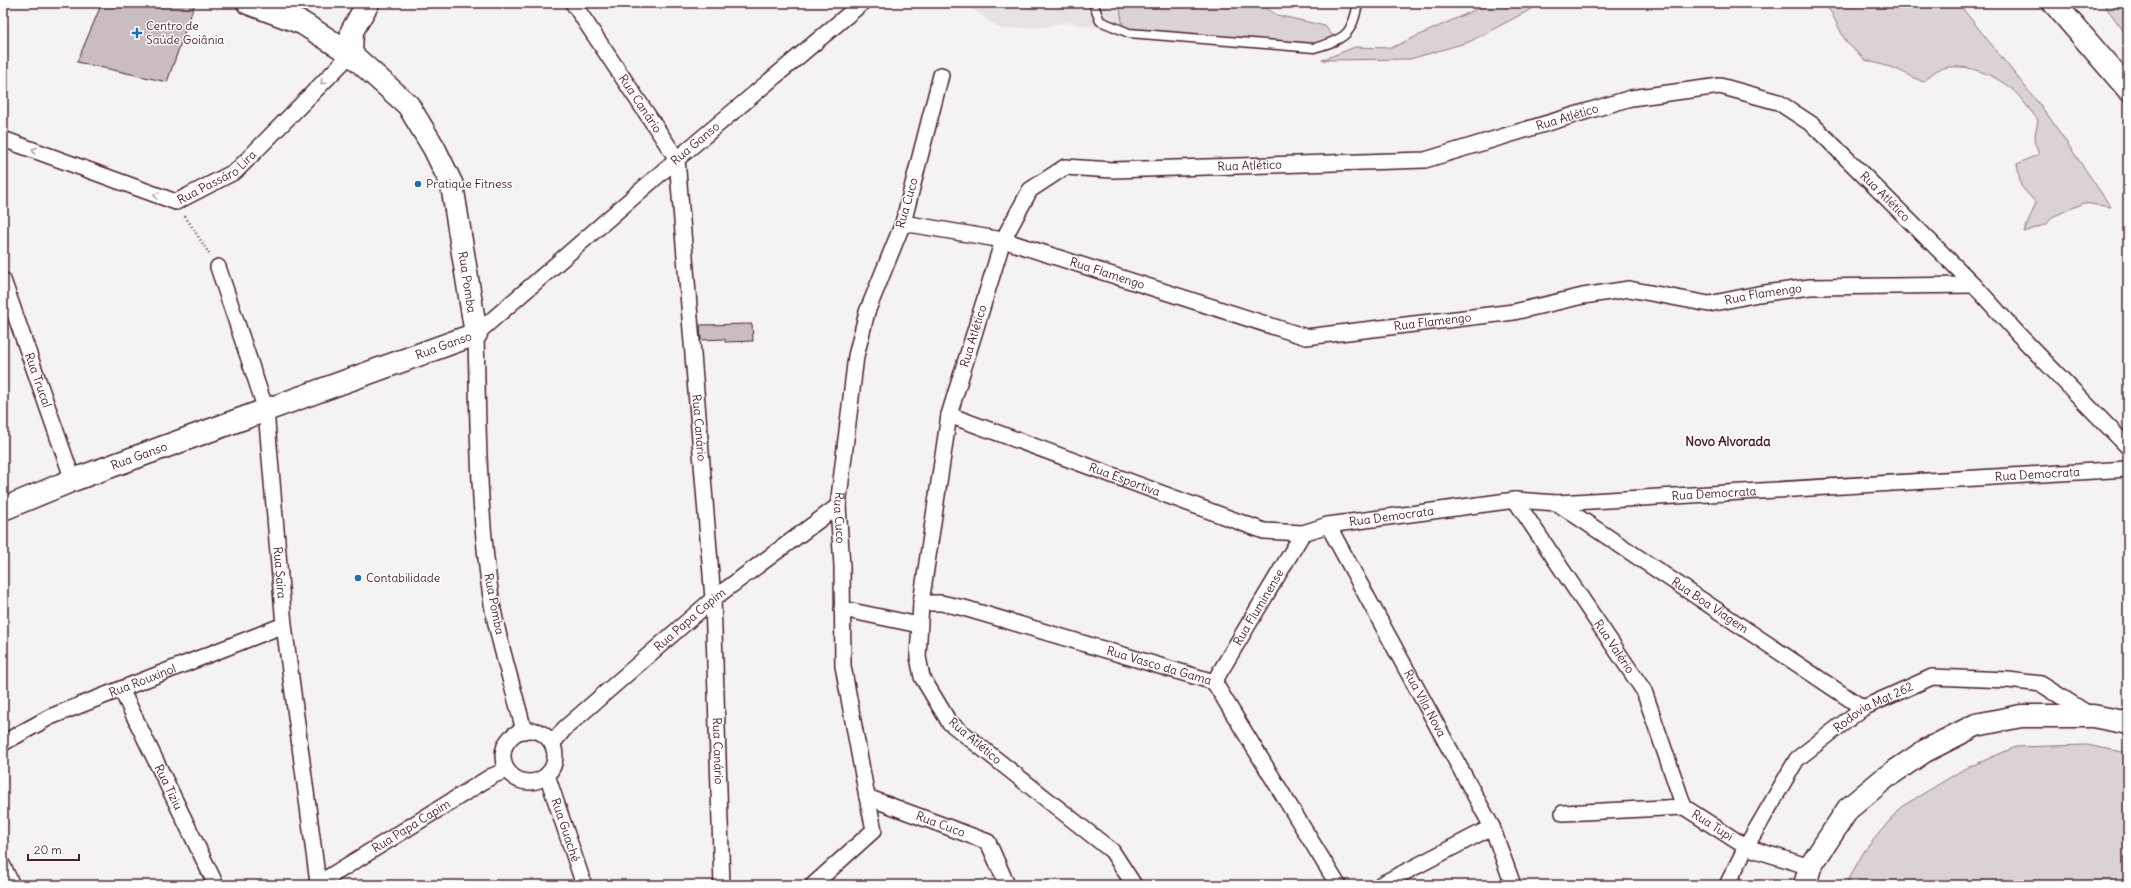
<svg xmlns="http://www.w3.org/2000/svg" width="2131" height="888" font-family="Delius,sans-serif">
<style>
.built{fill:#e7e2e3}
.green{fill:#dbd2d5;stroke:#927880}
.building{fill:#cabdc1;stroke:#4a1f2b}
.lines{fill:none;stroke-linecap:round;stroke-linejoin:round}
.lane-casing{stroke:#4a1f2b;stroke-width:11}
.street-casing{stroke:#4a1f2b;stroke-width:18}
.secondary-casing{stroke:#4a1f2b;stroke-width:25}
.primary-casing{stroke:#4a1f2b;stroke-width:25}
.path{stroke:#4a1f2b;stroke-width:2.5;stroke-dasharray:1 3;stroke-linecap:butt}
.lane{stroke:#fff;stroke-width:8}
.street{stroke:#fff;stroke-width:15}
.secondary{stroke:#fff;stroke-width:22}
.primary{stroke:#fff;stroke-width:22}
.oneway{stroke:#ae9aa0}
.poi-dot{fill:#1f6fb2;stroke:#fff;stroke-width:1.5}
.labels{text-anchor:middle;stroke-width:3;stroke-linejoin:round;paint-order:stroke}
.poi-label{font-size:12px;fill:#4a1f2b;stroke:#fff;text-anchor:start}
.street-label{font-size:12px;fill:#4a1f2b;stroke:#fff}
.neighbourhood-label{font-size:13px;font-weight:bold;fill:#4a1f2b;stroke:#fff}
</style>
<rect width="100%" height="100%" fill="#f4f2f2"/>
<filter id="ink" filterUnits="userSpaceOnUse"><feTurbulence type="fractalNoise" baseFrequency=".025" numOctaves="2"/><feDisplacementMap in="SourceGraphic" scale="8" xChannelSelector="R" yChannelSelector="G"/><feConvolveMatrix kernelMatrix="1 2 1 2 8 2 1 2 1" color-interpolation-filters="sRGB"/></filter>
<g filter="url(#ink)">
<!-- built -->
<path class="built" d="M966,3H1119L1124,32L1063,22L1045,27L1001,29L966,5Z"/>
<!-- green -->
<path class="green" d="M1119,3H1258L1277,15L1325,26L1337,41L1314,48L1124,32Z
M1490,3H1543L1469,42L1410,59L1322,60L1355,47L1391,48Z
M1822,3H1958L2047,114L2111,207L2084,203L2052,217L2047,224L2024,232L2036,203L2021,186L2017,164L2039,154L2034,141L2038,120C2031,111 2024,102 2017,94C1999,76 1965,61 1940,69C1934,71 1928,78 1923,82L1894,68L1865,60L1846,42L1831,12Z
M2103,3H2128V37Z
M2087,745L2128,753V885H1845L1865,850L1901,807L1964,769L2016,747Z"/>
<!-- building -->
<path class="building" d="M102,3H195L167,82L77,62Z
M752,324L753,341L725,342V339L701,340L700,325Z"/>
<g class="lines">
<defs>
<path id="lane" d="M1093,3L1100,21L1129,33L1314,48C1345,39 1352,35 1358,3"/>
<g id="street">
<path id="s1" d="M573,3L677,159L713,599L722,885"/>
<path id="s2" d="M941,75L903,223L867,312L856,356L838,506L842,566L843,666L867,797L988,842L1007,885"/>
<path id="s3" d="M3,139L176,202L236,171L351,54"/>
<path id="s4" d="M903,223L1003,240L1306,337L1514,312L1583,296L1629,289L1709,304L1758,294L1810,287L1974,285"/>
<path id="s5" d="M218,267L266,410L284,625L318,883"/>
<path id="s6" d="M3,280L73,480"/>
<path id="s7" d="M949,415L1264,531L1303,533L1328,525L1515,500L1557,503L2128,469"/>
<path id="s8" d="M1515,500L1644,691L1684,807"/>
<path id="s9" d="M1557,503L1863,708"/>
<path id="s10" d="M1328,525L1492,827L1513,885"/>
<path id="s11" d="M921,603H941L964,608L1214,682L1338,885"/>
<path d="M842,609L919,625"/>
<path id="s12" d="M1214,682L1303,533"/>
<path id="s13" d="M121,689L216,885"/>
<circle cx="529" cy="756" r="26"/>
<path id="s14" d="M524,731C514,689 499,645 492,604C478,515 478,424 476,334L677,159L862,3"/>
<path id="s15" d="M3,743L50,717L284,625"/>
<path id="s16" d="M552,744L565,728L713,599L838,506"/>
<path id="s17" d="M547,775L584,885"/>
<path id="s18" d="M1563,813L1684,807L1746,847L1810,867"/>
<path d="M3,866L12,885"/>
<path id="s19" d="M316,885L492,776L507,770"/>
<path d="M813,885L874,830L867,797"/>
<path id="s20" d="M1134,885L1112,851L949,722L922,677L918,657L921,603L949,415L1003,240L1030,190L1065,167L1113,170L1425,160L1631,98L1720,86L1778,102L1813,125L1974,285L2019,335L2128,447"/>
<path d="M1380,885L1492,827"/>
<path id="s21" d="M1727,885L1746,847L1797,759L1863,708L1932,677L2008,680L2041,684L2092,716"/>
</g>
<g id="secondary">
<path d="M351,54L352,31L368,3"/>
<path id="s22" d="M3,509L73,480L476,334L452,185L434,148L408,105L351,54L302,23L248,3"/>
<path d="M1805,885L1810,867L1848,809L1885,778L1925,751L1976,725L2021,716H2093L2128,723"/>
</g>
<path id="primary" d="M2054,3L2128,89"/>
</defs>
<!-- lane casing -->
<use href="#lane" class="lane-casing"/>
<!-- street casing -->
<use href="#street" class="street-casing"/>
<!-- secondary casing -->
<use href="#secondary" class="secondary-casing"/>
<!-- primary casing -->
<use href="#primary" class="primary-casing"/>
<!-- path -->
<path class="path" d="M185,216L210,255"/>
<!-- lane -->
<use href="#lane" class="lane"/>
<!-- street -->
<use href="#street" class="street"/>
<!-- secondary -->
<use href="#secondary" class="secondary"/>
<!-- primary -->
<use href="#primary" class="primary"/>
</g>
<!-- one-way arrows -->
<defs><path id="oneway-chevron" d="M-2-3.5L2.5 0L-2 3.5" fill="none" stroke-width="1.6" stroke-linecap="round" stroke-linejoin="round"/></defs>
<g class="oneway">
<use href="#oneway-chevron" transform="translate(323 82) rotate(135)"/>
<use href="#oneway-chevron" transform="translate(34 150) rotate(-160)"/>
<use href="#oneway-chevron" transform="translate(156 195) rotate(-160)"/>
</g>
</g>
<!-- markers -->
<g class="poi-dot">
<path d="M135 27h4v4h4v4h-4v4h-4v-4h-4v-4h4z"/>
<circle cx="418" cy="184" r="4"/>
<circle cx="358" cy="578" r="4"/>
</g>
<g class="labels">
<!-- poi labels -->
<g class="poi-label">
<text x="146" y="30">Centro de<tspan x="146" dy="14">Saúde Goiânia</tspan></text>
<text x="426" y="188">Pratique Fitness</text>
<text x="366" y="582">Contabilidade</text>
</g>
<!-- street labels -->
<g class="street-label">
<text dy="4" stroke="none"><textPath href="#s1" startOffset="121">Rua Canário</textPath></text>
<text dy="4" stroke="none"><textPath href="#s20" startOffset="1356">Rua Atlético</textPath></text>
<text dy="4" stroke="none"><textPath href="#s14" startOffset="692">Rua Ganso</textPath></text>
<text dy="4" stroke="none"><textPath href="#s20" startOffset="1032">Rua Atlético</textPath></text>
<text dy="4" stroke="none"><textPath href="#s3" startOffset="232">Rua Passáro Lira</textPath></text>
<text dy="4" stroke="none"><textPath href="#s20" startOffset="1716">Rua Atlético</textPath></text>
<text transform="translate(907 203) rotate(-74)" y="4">Rua Cuco</text>
<text dy="4" stroke="none"><textPath href="#s4" startOffset="211">Rua Flamengo</textPath></text>
<text transform="translate(467 282) rotate(81)" y="4">Rua Pomba</text>
<text dy="4" stroke="none"><textPath href="#s4" startOffset="883">Rua Flamengo</textPath></text>
<text dy="4" stroke="none"><textPath href="#s4" startOffset="547">Rua Flamengo</textPath></text>
<text dy="4" stroke="none"><textPath href="#s20" startOffset="648">Rua Atlético</textPath></text>
<text dy="4" stroke="none"><textPath href="#s22" startOffset="470">Rua Ganso</textPath></text>
<text dy="4" stroke="none"><textPath href="#s6" startOffset="106">Rua Trucal</textPath></text>
<text dy="4" stroke="none"><textPath href="#s1" startOffset="457">Rua Canário</textPath></text>
<text dy="4" stroke="none"><textPath href="#s22" startOffset="146">Rua Ganso</textPath></text>
<text dy="4" stroke="none"><textPath href="#s7" startOffset="1113">Rua Democrata</textPath></text>
<text dy="4" stroke="none"><textPath href="#s7" startOffset="187">Rua Esportiva</textPath></text>
<text dy="4" stroke="none"><textPath href="#s7" startOffset="789">Rua Democrata</textPath></text>
<text dy="4" stroke="none"><textPath href="#s7" startOffset="465">Rua Democrata</textPath></text>
<text dy="4" stroke="none"><textPath href="#s2" startOffset="457">Rua Cuco</textPath></text>
<text dy="4" stroke="none"><textPath href="#s5" startOffset="314">Rua Saíra</textPath></text>
<text transform="translate(494 604) rotate(79)" y="4">Rua Pomba</text>
<text dy="4" stroke="none"><textPath href="#s9" startOffset="184">Rua Boa Viagem</textPath></text>
<text dy="4" stroke="none"><textPath href="#s12" startOffset="87">Rua Fluminense</textPath></text>
<text dy="4" stroke="none"><textPath href="#s16" startOffset="186">Rua Papa Capim</textPath></text>
<text dy="4" stroke="none"><textPath href="#s8" startOffset="177">Rua Valério</textPath></text>
<text dy="4" stroke="none"><textPath href="#s11" startOffset="247">Rua Vasco da Gama</textPath></text>
<text dy="4" stroke="none"><textPath href="#s15" startOffset="153">Rua Rouxinol</textPath></text>
<text dy="4" stroke="none"><textPath href="#s10" startOffset="203">Rua Vila Nova</textPath></text>
<text dy="4" stroke="none"><textPath href="#s21" startOffset="237">Rodovia Mgt 262</textPath></text>
<text transform="translate(975 741) rotate(40)" y="4">Rua Atlético</text>
<text dy="4" stroke="none"><textPath href="#s1" startOffset="781">Rua Canário</textPath></text>
<text dy="4" stroke="none"><textPath href="#s13" startOffset="109">Rua Tiziu</textPath></text>
<text dy="4" stroke="none"><textPath href="#s2" startOffset="817">Rua Cuco</textPath></text>
<text dy="4" stroke="none"><textPath href="#s18" startOffset="155">Rua Tupi</textPath></text>
<text dy="4" stroke="none"><textPath href="#s19" startOffset="112">Rua Papa Capim</textPath></text>
<text dy="4" stroke="none"><textPath href="#s17" startOffset="58">Rua Guaché</textPath></text>
</g>
<!-- neighbourhood labels -->
<g class="neighbourhood-label">
<text x="1728" y="446">Novo Alvorada</text>
</g>
</g>
<!-- margin -->
<rect width="2131" height="888" fill="none" stroke="#fff" stroke-width="16"/>
<rect x="8" y="8" width="2115" height="872" fill="none" stroke="#4a1f2b" stroke-width="1.5" filter="url(#ink)"/>
<!-- scale -->
<path d="M28 854v6h51v-6" fill="none" stroke="#4a1f2b" stroke-width="2"/>
<text x="34" y="854" font-size="12" fill="#4a1f2b" stroke="#ffffff" stroke-width="3" paint-order="stroke">20 m</text>
</svg>
